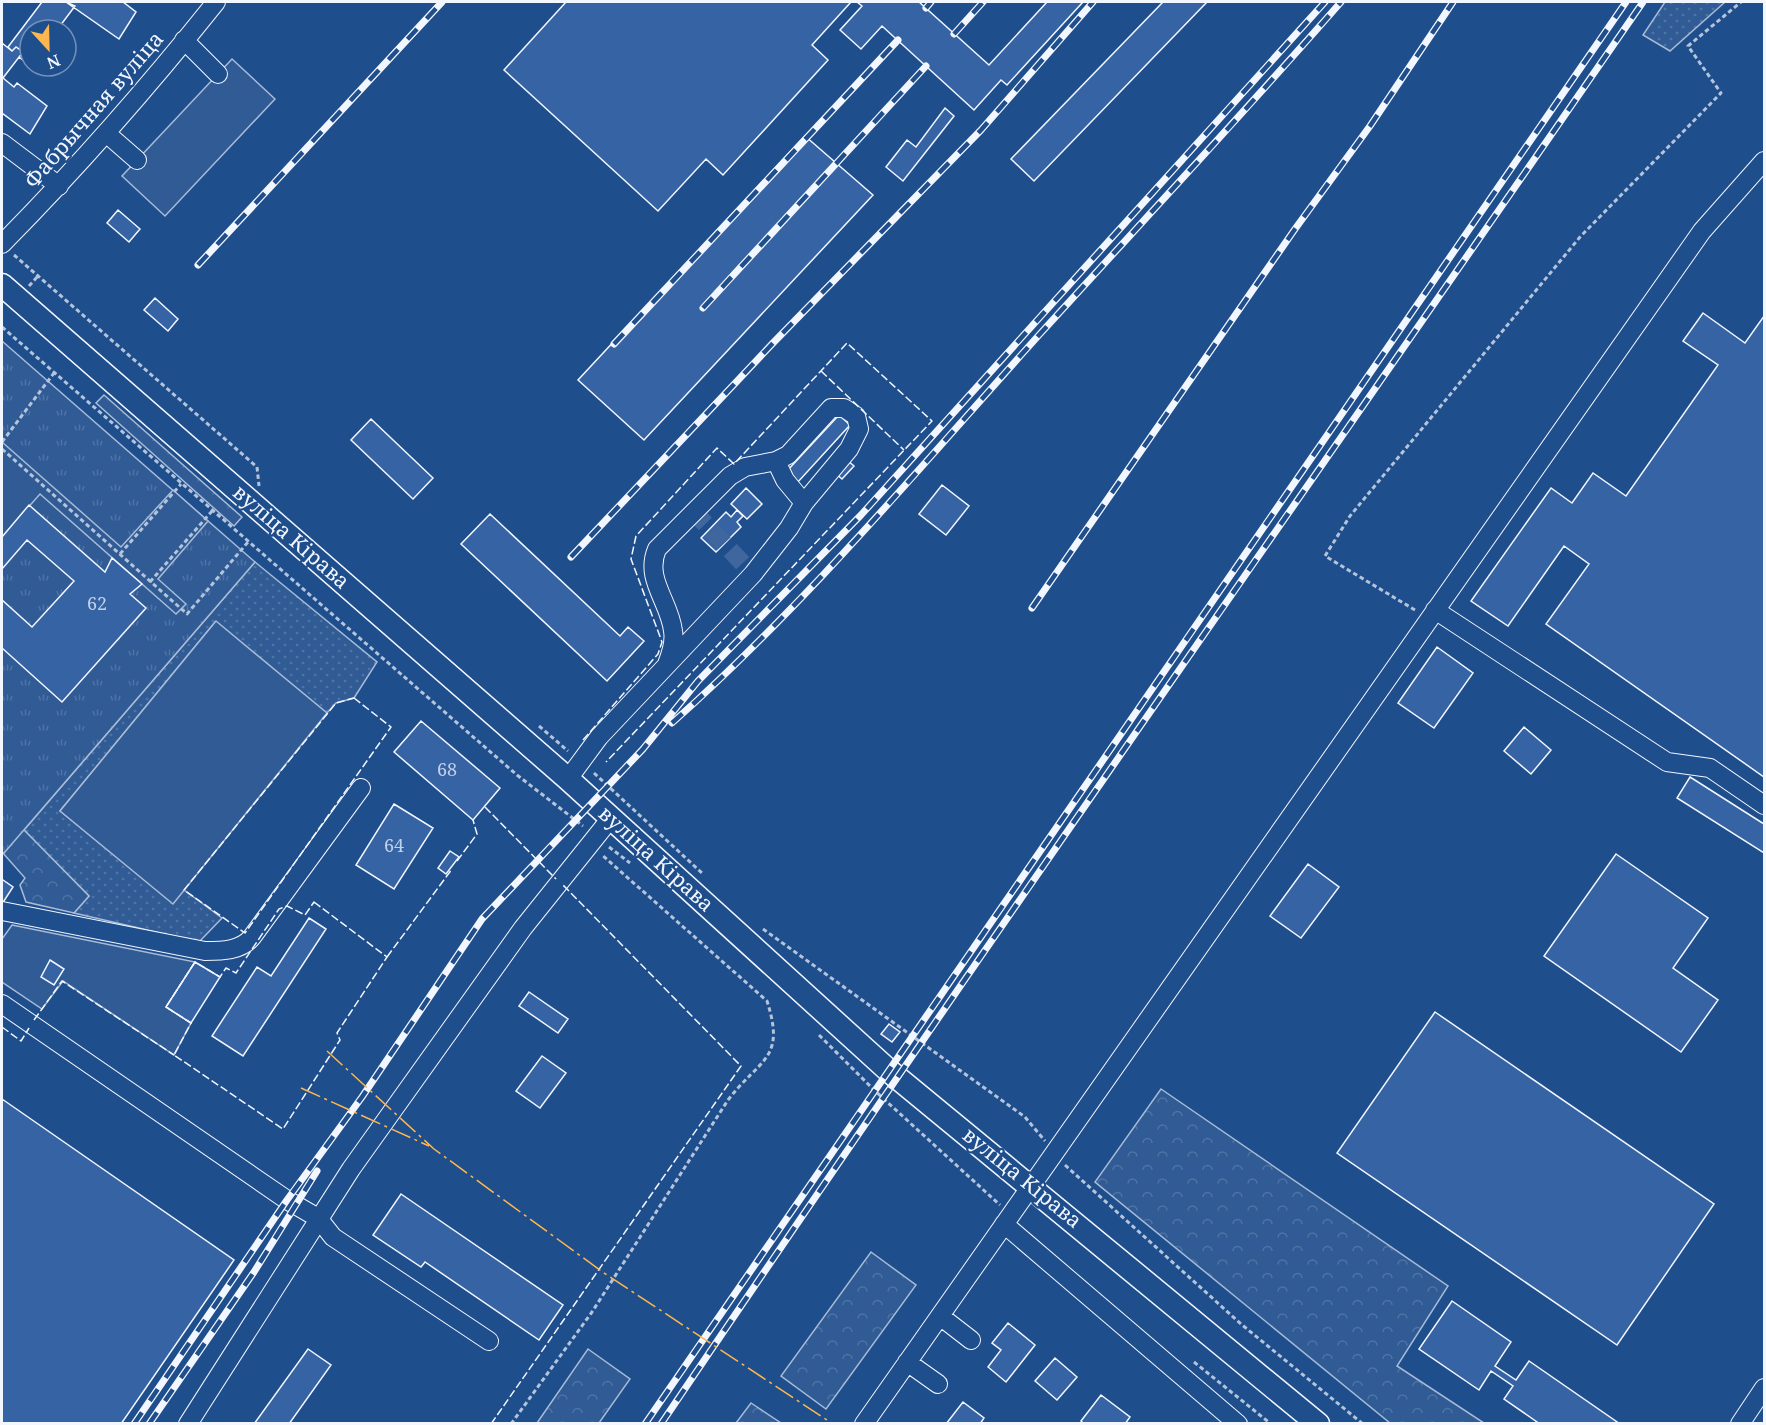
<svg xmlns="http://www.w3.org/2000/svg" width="1766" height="1425" font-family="'Noto Serif',serif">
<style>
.grass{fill:url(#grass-dots);stroke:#a8bbd7;stroke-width:1.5}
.forest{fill:url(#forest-crowns);stroke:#a8bbd7;stroke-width:1.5}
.park{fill:url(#park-tufts);stroke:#a8bbd7;stroke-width:1.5}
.built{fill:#305b95;stroke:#a8bbd7;stroke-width:1.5}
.building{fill:#3563a3;stroke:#f2f6ff;stroke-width:1.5}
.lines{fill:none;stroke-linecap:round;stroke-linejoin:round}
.minor-tunnel{stroke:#3f679d;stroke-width:18;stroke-dasharray:18 9;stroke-linecap:butt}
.minor-casing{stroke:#f2f6ff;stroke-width:20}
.major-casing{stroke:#f2f6ff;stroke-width:25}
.path{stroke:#b3c4dc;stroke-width:3;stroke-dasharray:4.5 3;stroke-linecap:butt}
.minor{stroke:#1f4e8c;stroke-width:18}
.major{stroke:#1f4e8c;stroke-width:22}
.rail-casing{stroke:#f2f6ff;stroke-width:7}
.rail{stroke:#1f4e8c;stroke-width:4.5;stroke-dasharray:14;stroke-linecap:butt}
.fence{stroke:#f2f6ff;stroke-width:1.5;stroke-dasharray:8 3;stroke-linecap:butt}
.power{stroke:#ffb74d;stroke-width:1.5;stroke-dasharray:21 4.5 3 4.5;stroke-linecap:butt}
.labels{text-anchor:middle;stroke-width:4.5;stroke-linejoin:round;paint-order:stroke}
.number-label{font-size:18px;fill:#c3d1e8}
.street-label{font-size:21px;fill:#f2f6ff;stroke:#1f4e8c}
</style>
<defs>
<pattern id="grass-dots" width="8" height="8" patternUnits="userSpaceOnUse" patternTransform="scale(1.5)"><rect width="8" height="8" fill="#305b95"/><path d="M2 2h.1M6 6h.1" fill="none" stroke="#4e73a5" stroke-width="1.8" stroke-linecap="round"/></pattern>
<pattern id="forest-crowns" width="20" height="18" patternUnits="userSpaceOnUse" patternTransform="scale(1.5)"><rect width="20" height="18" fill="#305b95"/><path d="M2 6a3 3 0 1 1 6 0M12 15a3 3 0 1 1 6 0" fill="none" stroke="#4e73a5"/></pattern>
<pattern id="park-tufts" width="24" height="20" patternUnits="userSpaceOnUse" patternTransform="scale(1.5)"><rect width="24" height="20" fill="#305b95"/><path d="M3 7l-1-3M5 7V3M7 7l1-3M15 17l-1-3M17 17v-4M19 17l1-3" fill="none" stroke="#4e73a5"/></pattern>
</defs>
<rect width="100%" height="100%" fill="#1f4e8c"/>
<!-- grass -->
<path class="grass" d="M1665,2H1725L1670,51L1643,35Z
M255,562L377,662L354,698L336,703L327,713L215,622L60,811L173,903L184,890L222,918L199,942L74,913L89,896L24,830Z"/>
<!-- forest -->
<path class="forest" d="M104,395L242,517L234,526L96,403Z
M2,708L24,814V830L89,896L74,913L26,902L20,885L25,878L2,852Z
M1161,1089L1448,1286L1397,1366L1484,1423H1390L1095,1182Z
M871,1252L916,1285L826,1409L781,1376Z
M588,1349L630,1379L599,1423H537Z
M751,1403L781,1423H736Z"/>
<!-- park -->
<path class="park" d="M2,341L255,562L4,853L2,852Z"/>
<!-- built -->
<path class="built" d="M232,59L275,99L165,216L122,176Z
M2,442L121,547L173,490L208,521L158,579L186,604L176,614L40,494L2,537Z
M216,621L327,713L173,904L60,811Z
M12,925L195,962L166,1007L191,1023L174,1055L63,981L42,1009L2,982V939Z"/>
<!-- building -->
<path class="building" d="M42,2H66L75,6L57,30H30V65L19,57L23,52L16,47L12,51L8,47Z
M66,2H123L136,12L119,39Z
M566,2H851L812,45L828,60L723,175L706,159L658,211L504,70Z
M857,2H919L989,65L1047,2H1083L1007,85L1001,80L974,110L882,26L861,49L840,30L862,6Z
M1163,2H1207L1034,181L1011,159Z
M2,43L12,51L16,47L23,52L3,78L14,87L17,83L47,106L30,134L2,113Z
M945,108L954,116L903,181L886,167L907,140L916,147Z
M805,136L873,195L644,440L578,380Z
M118,210L140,229L129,242L107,223Z
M155,298L178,319L168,331L144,310Z
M1703,313L1745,343L1764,316V777L1546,624L1589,564L1564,546L1508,626L1471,601L1551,488L1572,503L1593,473L1626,496L1718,365L1683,341Z
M839,415L850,425L797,483L786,472Z
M371,419L433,478L413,499L351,440Z
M847,460L854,466L842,479L835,473Z
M942,485L969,506L946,535L919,514Z
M746,488L762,504L747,519L731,504Z
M29,505L105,572L112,558L142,584L130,594L146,608L62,702L2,648V600L32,627L74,581L27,540L2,569V537Z
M737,510L743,516L737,522L741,527L716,552L701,538L726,512L731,517Z
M490,514L620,636L628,627L644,641L607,681L461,544Z
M1437,647L1473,673L1434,728L1398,703Z
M421,721L500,788L473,820L394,752Z
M1524,727L1551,750L1531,774L1504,751Z
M1690,777L1764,824V853L1677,798Z
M394,804L433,828L394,889L356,865Z
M450,851L459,857L446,874L438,868Z
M1616,854L1708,918L1673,968L1718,1000L1681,1052L1544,956Z
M1308,864L1339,887L1301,938L1270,916Z
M3,880L13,887L2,904V881Z
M309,918L326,929L243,1056L212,1036L257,967L271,976Z
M50,960L64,969L54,985L41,977Z
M195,962L220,977L191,1023L166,1007Z
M529,992L568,1019L558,1033L519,1006Z
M1435,1012L1714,1204L1617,1345L1337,1153Z
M889,1024L900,1032L892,1042L881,1034Z
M542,1056L566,1073L540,1108L516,1091Z
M2,1099L234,1260L121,1424H2Z
M401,1194L563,1305L539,1340L425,1262L421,1267L373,1235Z
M1452,1301L1511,1342L1495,1366L1516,1380L1529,1361L1620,1424H1540L1504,1399L1513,1386L1491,1371L1479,1390L1419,1349Z
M1008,1323L1035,1345L1006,1382L988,1367L1001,1350L992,1343Z
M308,1349L331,1365L289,1424H254Z
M1055,1358L1077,1377L1057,1400L1035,1381Z
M1101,1395L1130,1417L1125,1424H1084L1081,1421Z
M963,1402L984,1418L980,1424H946Z"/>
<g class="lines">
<!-- minor-tunnel -->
<path class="minor-tunnel" d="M693,511L753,574"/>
<defs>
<path id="minor" d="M184,40L218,74
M106,133L137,160
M2,143L59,186
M2,244C78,167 149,86 216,2
M776,461L785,480L804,503
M1435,610L1667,762L1710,768L1764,805
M568,779L599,737L753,574L789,528L804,503L849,449L859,429L856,416L844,408H831L788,455L776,461L745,467L730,476L657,549C644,579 670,602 673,631C675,642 671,654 667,664
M2,911L205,951C222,951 241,951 252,937L361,788
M2,1004L287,1200L318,1218L333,1237L489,1341
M1004,1224L1238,1424
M940,1316L971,1340
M907,1362L938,1384
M188,1424L351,1169L523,928L611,818
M864,1424L1702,231L1764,161
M1740,1424L1764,1388"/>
<path id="major" d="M2,285L568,779L888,1070L1318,1424"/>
</defs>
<!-- minor casing -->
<use href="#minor" class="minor-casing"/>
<!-- major casing -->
<use href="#major" class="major-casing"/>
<!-- path -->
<path class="path" d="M14,255L257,467L259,486
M29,286L38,276
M2,327L517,775L583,826
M2,442L54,373
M2,449L187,614L248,542
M120,554L181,484
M150,582L212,511
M1415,610L1325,556L1350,516L1580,237L1721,93L1688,46L1741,2
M539,726L568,751
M594,773L703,874
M609,847L630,863
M763,929L1025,1117L1045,1141
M819,1035L874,1090L1000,1205
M1065,1165L1241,1324L1363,1424
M1194,1362L1271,1424
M511,1424L592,1312L728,1100C760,1058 786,1060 767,1001L602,855"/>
<!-- minor -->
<use href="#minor" class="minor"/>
<!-- major -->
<use href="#major" class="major"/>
<defs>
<path id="rail" d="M926,8L931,2
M954,34L983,2
M198,265L442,2
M703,308L926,66
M614,344L898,40
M571,557L773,343L981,130L1093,2
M1032,608L1295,229L1370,126L1453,2
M672,723C806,604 920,467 1039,335C1140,224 1242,115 1341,2
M134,1424L287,1200L362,1097L482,919L643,749L698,681L861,515L1325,2
M149,1424L254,1272L317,1171
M645,1424L1626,2
M661,1424C984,946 1316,476 1643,2"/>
</defs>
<!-- rail casing -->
<use href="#rail" class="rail-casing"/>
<!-- rail -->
<use href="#rail" class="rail"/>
<!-- fence -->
<path class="fence" d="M821,371L904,450
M354,698L391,727L245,933L184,890L336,703Z
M583,740L658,654L662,642L631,559L636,536L717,448L734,464L847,343L932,421L606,762
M485,807L556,879
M457,861L477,834L473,820
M314,902L387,957L337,1033L340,1040L283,1129L174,1055L191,1023L166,1007L195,962L220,977L226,968L236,973L279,909L287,906L305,915Z
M387,957L452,869
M34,1020L62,981L174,1055
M2,1027L21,1041L29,1028
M491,1424L741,1066L563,885"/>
<!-- power -->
<path class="power" d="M327,1051L434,1149L604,1273L833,1424
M301,1088L429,1146"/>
</g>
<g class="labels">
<!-- number labels -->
<g class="number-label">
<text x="97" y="610">62</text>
<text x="447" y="776">68</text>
<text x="394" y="852">64</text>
</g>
<!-- street labels -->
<g class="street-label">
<text transform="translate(94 110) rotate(-49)" y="7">Фабрычная вуліца</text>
<text transform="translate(291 537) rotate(41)" y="7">вуліца Кірава</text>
<text transform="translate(656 859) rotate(42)" y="7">вуліца Кірава</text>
<text transform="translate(1022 1178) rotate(39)" y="7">вуліца Кірава</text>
</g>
</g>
<!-- border -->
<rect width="1766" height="1425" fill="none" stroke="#f2f6ff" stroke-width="6"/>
<!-- north arrow -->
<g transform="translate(48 48) rotate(158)"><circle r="28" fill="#1f4e8c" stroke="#7391ba" stroke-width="1.5"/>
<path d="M0-4.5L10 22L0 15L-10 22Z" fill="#ffb74d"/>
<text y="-9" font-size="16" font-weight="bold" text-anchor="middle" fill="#f2f6ff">N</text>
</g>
</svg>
